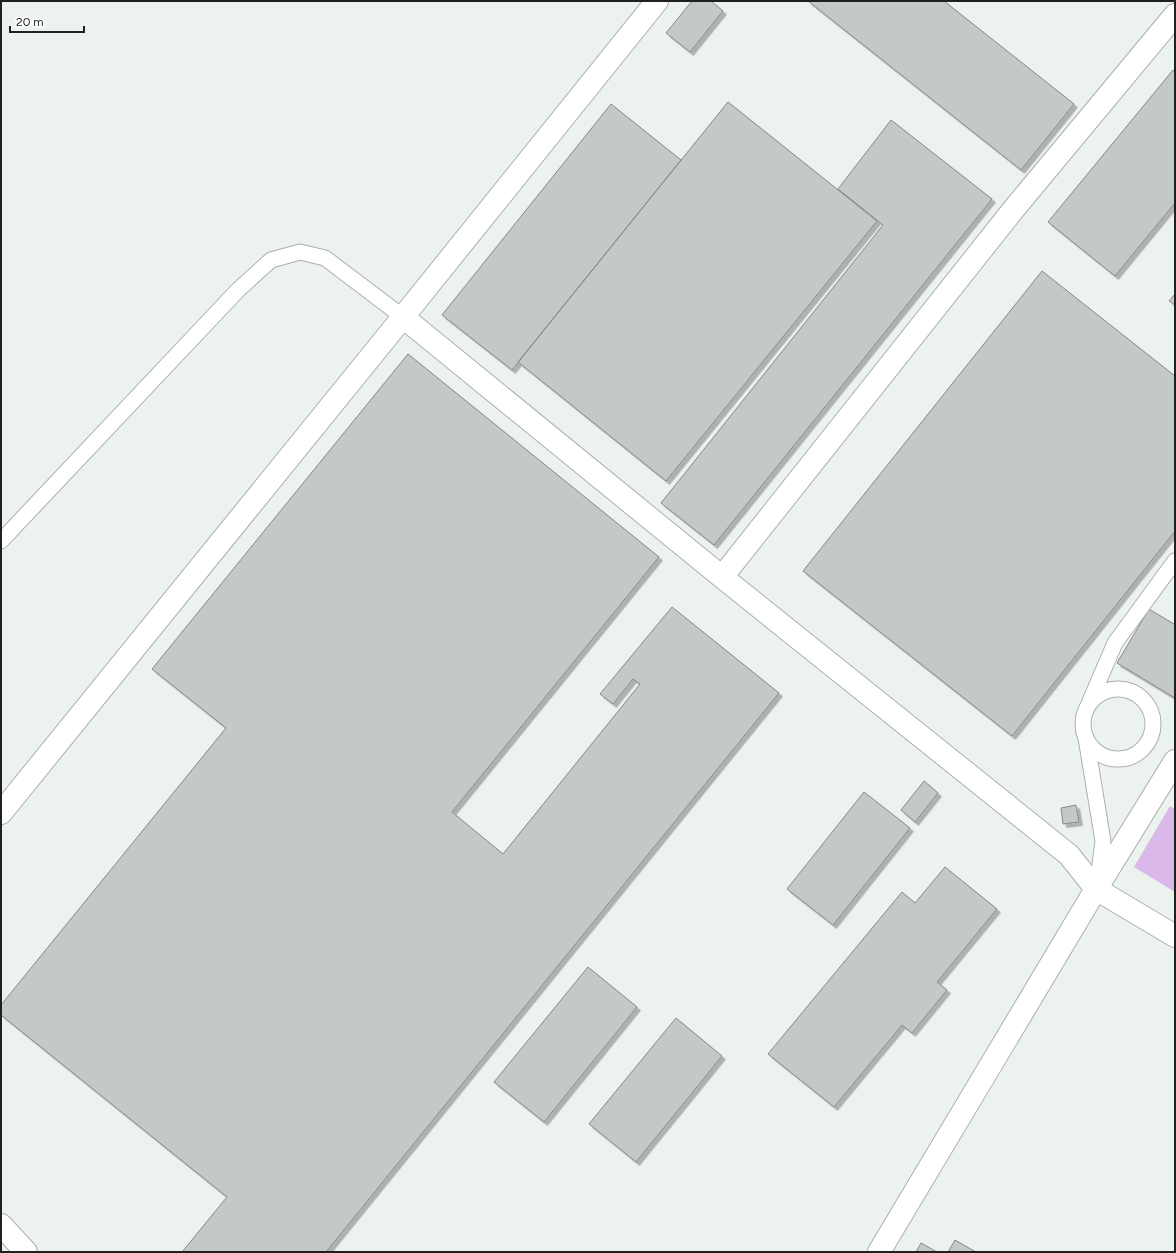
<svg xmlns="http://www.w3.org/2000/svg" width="1176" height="1253" font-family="Figtree,sans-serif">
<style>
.green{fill:#dab8e9}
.building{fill:#c3c9c5;stroke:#858a87;filter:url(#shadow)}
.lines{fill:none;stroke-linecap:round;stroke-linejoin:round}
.lane-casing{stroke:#abb0ad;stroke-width:17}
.street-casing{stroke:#abb0ad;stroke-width:24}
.secondary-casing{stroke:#abb0ad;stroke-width:24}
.lane{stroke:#fff;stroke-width:15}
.street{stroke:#fff;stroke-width:22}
.secondary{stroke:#fff;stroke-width:22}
</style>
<defs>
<filter id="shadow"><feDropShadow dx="3.5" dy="3.5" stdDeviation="0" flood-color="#0004"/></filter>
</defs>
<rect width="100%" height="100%" fill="#ecf2ee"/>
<!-- green -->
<path class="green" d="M1170,806L1175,809V892L1134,867Z"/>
<!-- building -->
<path class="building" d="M692,1H711L723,11L690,52L666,33Z
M808,1H944L1074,104L1021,170Z
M1173,70L1175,71V203L1115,276L1048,222Z
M728,102L877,221L666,481L518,362Z
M611,104L681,160L512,370L442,315Z
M891,120L992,199L714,545L661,503L883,225L838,189Z
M1042,271L1175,376V531L1012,736L803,571Z
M1175,294V305L1169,301Z
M408,354L659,557L452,812L503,854L640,684L633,679L613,704L600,694L672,607L779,693L326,1252H182L227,1197L1,1015V1005L226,728L152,669Z
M1149,609L1174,624L1175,622V698L1117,663Z
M924,781L938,793L915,822L901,810Z
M864,792L910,828L833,925L787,889Z
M1076,805L1079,822L1063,824L1061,808Z
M945,867L997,909L937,982L947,990L912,1033L902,1025L834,1107L768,1054L902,892L915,903Z
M588,967L637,1007L544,1122L494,1082Z
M676,1018L722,1056L636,1162L589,1124Z
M955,1240L976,1252H948Z
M921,1243L937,1252H916Z"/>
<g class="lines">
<defs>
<path id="lane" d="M1,541L238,290L271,260L300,252L325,258L403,317
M1083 724a35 35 0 1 1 70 0a35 35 0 1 1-70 0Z
M1090,701L1115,643L1175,561
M1086,738L1103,841L1098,880"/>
<path id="street" d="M403,317L722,577L1069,855L1096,889
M722,577L1013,210L1175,15
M1,813L403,317L657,1
M1,1225L26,1252
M879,1252L1096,889L1175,761"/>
<path id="secondary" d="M1096,889L1175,936"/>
</defs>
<!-- lane casing -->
<use href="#lane" class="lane-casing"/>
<!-- street casing -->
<use href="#street" class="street-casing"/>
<!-- secondary casing -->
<use href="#secondary" class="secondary-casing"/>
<!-- lane -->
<use href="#lane" class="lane"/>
<!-- street -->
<use href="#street" class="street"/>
<!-- secondary -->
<use href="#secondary" class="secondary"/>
</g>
<!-- border -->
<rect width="1176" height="1253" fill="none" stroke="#1f201f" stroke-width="4"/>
<!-- scale -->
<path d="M10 26v6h74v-6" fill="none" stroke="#1f201f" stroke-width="2"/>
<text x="16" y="26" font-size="12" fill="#1f201f" stroke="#ffffff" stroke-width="3" paint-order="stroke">20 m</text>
</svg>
